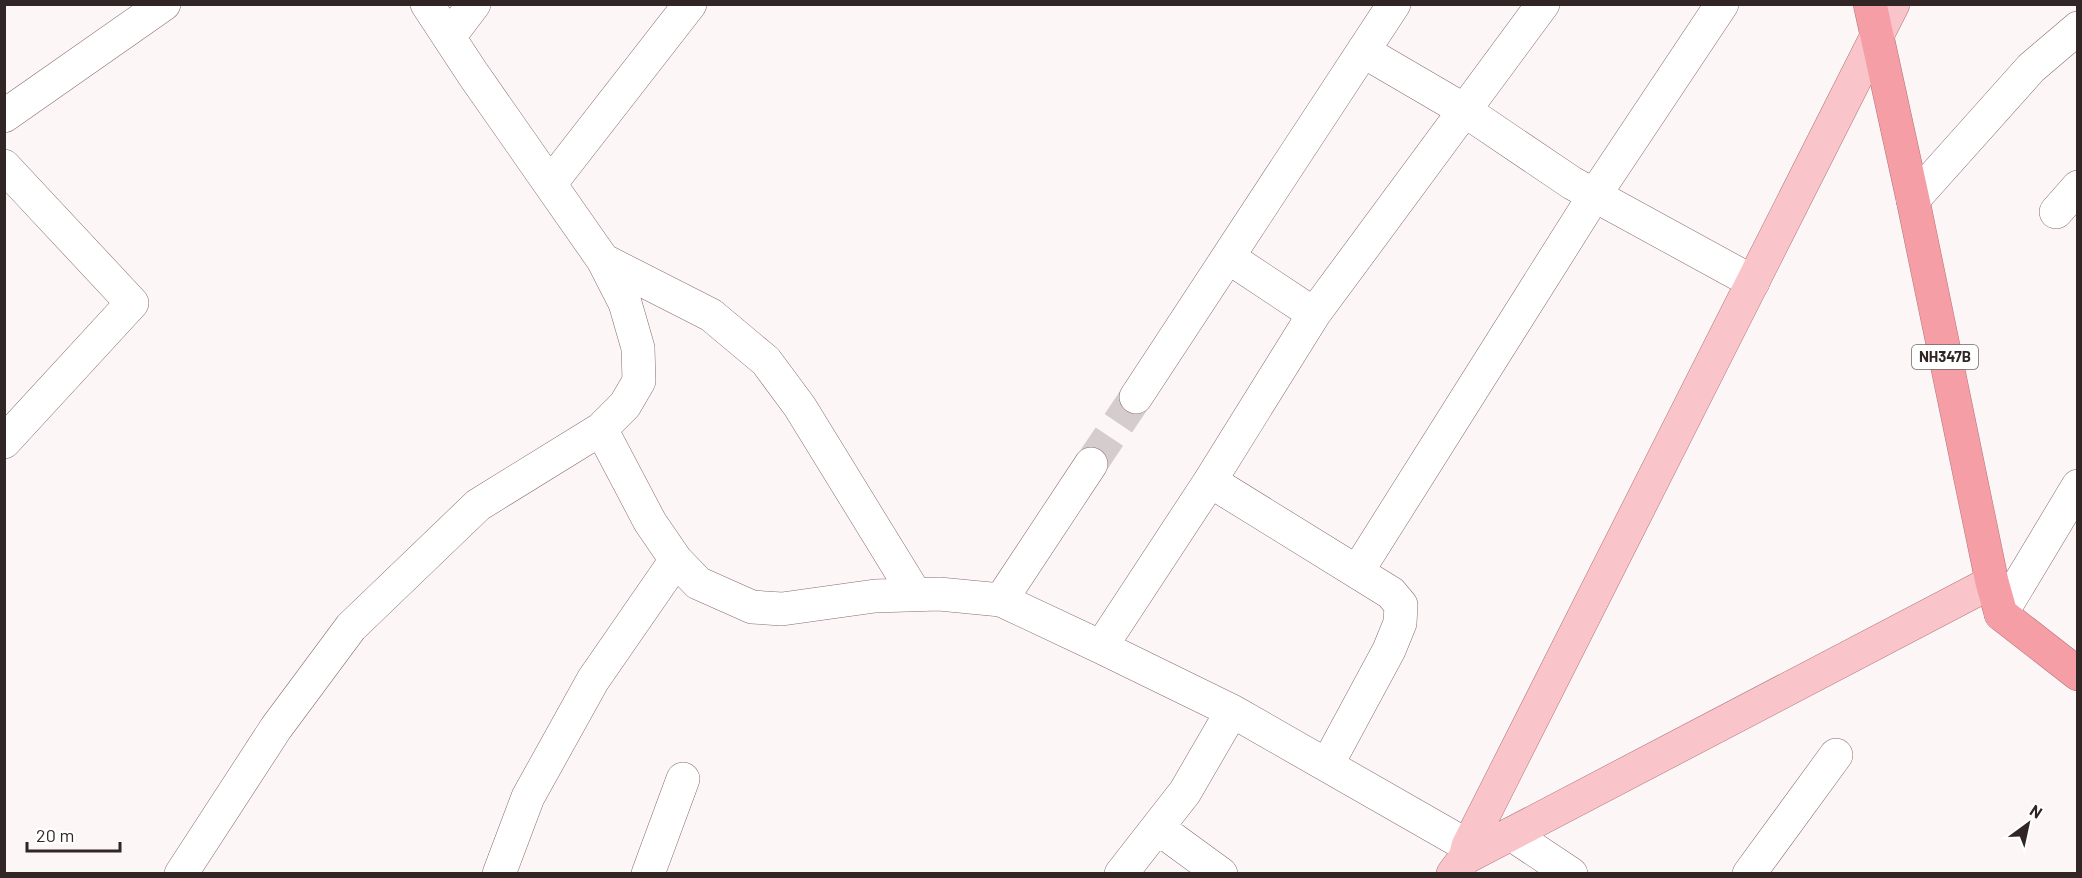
<svg xmlns="http://www.w3.org/2000/svg" width="2082" height="878" font-family="Barlow,sans-serif">
<style>
.lines{fill:none;stroke-linecap:round;stroke-linejoin:round}
.minor-tunnel{stroke:#d4cccd;stroke-width:33;stroke-dasharray:33 16;stroke-linecap:butt}
.minor-casing{stroke:#896c6e;stroke-width:34}
.major-casing{stroke:#b07479;stroke-width:34}
.highway-casing{stroke:#b07479;stroke-width:34}
.minor{stroke:#fff;stroke-width:33}
.major{stroke:#f9c5ca;stroke-width:33}
.highway{stroke:#f59ea6;stroke-width:33}
.labels{text-anchor:middle;stroke-width:6;stroke-linejoin:round;paint-order:stroke}
.shield{fill:#fff;stroke:#6f6667;stroke-width:1.5}
.shield-label{font-size:15px;font-weight:bold;fill:#312526}
</style>
<rect width="100%" height="100%" fill="#fdf6f7"/>
<g class="lines">
<!-- minor-tunnel -->
<path class="minor-tunnel" d="M1091,464L1136,397"/>
<defs>
<path id="minor" d="M449,37L474,4
M1363,51L1464,110L1572,183L1753,282
M4,116L164,4
M4,166L132,303L4,442
M550,184L690,4
M1913,200L2031,68L2078,28
M2056,212L2078,187
M1228,257L1314,314
M603,260L711,315L766,361L800,407L915,594
M1136,397L1394,4
M601,429L650,522L676,560L698,583L752,607L782,609L875,596L939,594L1001,600L1101,647L1232,711L1468,846
M1210,481L1391,593L1401,605L1400,623L1389,650L1327,765
M1357,572L1594,196L1722,4
M1001,600L1091,464
M2001,614L2078,486
M1101,647L1210,481L1314,314L1543,4
M1158,828L1221,874
M1511,834L1571,874
M181,874L276,728L351,627L478,505L601,429L625,405L639,381L638,348L625,303L603,260L473,74L427,4
M499,874L528,797L593,680L676,560
M648,874L683,779
M1121,874L1185,792L1232,711
M1749,874L1836,755"/>
<path id="major" d="M1465,858L1992,582
M1453,874L1465,858L1468,846L1893,4"/>
<path id="highway" d="M1870,4L1913,200L1992,582L2001,614L2078,674"/>
</defs>
<!-- minor casing -->
<use href="#minor" class="minor-casing"/>
<!-- major casing -->
<use href="#major" class="major-casing"/>
<!-- highway casing -->
<use href="#highway" class="highway-casing"/>
<!-- minor -->
<use href="#minor" class="minor"/>
<!-- major -->
<use href="#major" class="major"/>
<!-- highway -->
<use href="#highway" class="highway"/>
</g>
<g class="labels">
<!-- shield labels -->
<rect class="shield" x="1912" y="345" width="66" height="24" rx="4.5"/>
<g class="shield-label">
<text x="1945" y="362">NH347B</text>
</g>
</g>
<!-- border -->
<rect width="2082" height="878" fill="none" stroke="#312526" stroke-width="12"/>
<!-- north arrow -->
<g transform="translate(2028 824) rotate(33)" stroke="#ffffff" stroke-width="4.5" paint-order="stroke">
<path d="M0-4.5L10 22L0 15L-10 22Z" fill="#312526"/>
<text y="-9" font-size="16" font-weight="bold" text-anchor="middle" fill="#312526">N</text>
</g>
<!-- scale -->
<path d="M27 842v9h93v-9" fill="none" stroke="#312526" stroke-width="3"/>
<text x="36" y="842" font-size="18" fill="#312526" stroke="#ffffff" stroke-width="4.5" paint-order="stroke">20 m</text>
</svg>
